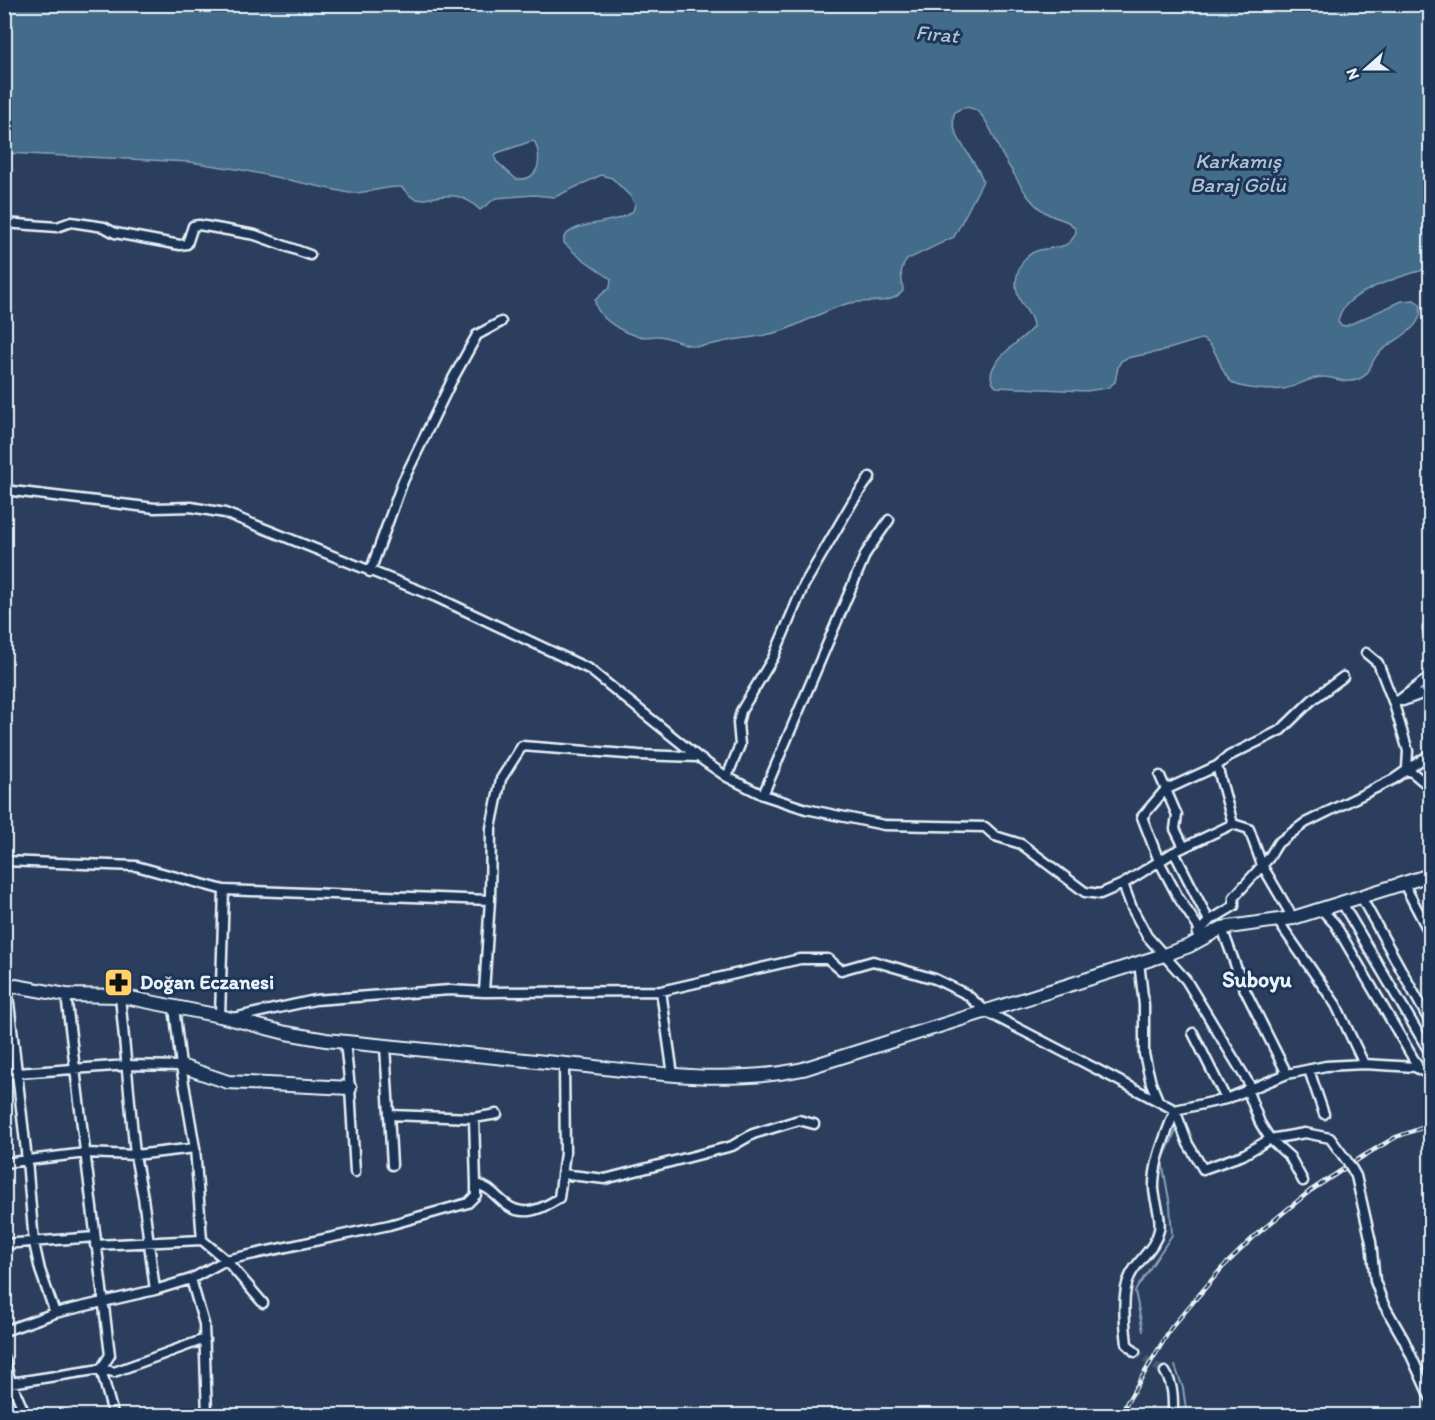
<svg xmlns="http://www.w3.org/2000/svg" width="1435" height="1420" font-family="Itim,sans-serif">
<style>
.water{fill:#426c8a;stroke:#84a1b6;stroke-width:1.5;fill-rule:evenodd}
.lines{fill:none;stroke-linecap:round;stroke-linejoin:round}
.stream{stroke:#84a1b6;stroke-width:2}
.street-tunnel{stroke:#485974;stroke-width:8;stroke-dasharray:8 4;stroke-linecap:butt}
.street-casing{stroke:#e8f1f8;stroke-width:13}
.secondary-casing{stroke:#e8f1f8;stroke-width:16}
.street{stroke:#1d3557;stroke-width:8}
.secondary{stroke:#1d3557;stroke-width:12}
.rail-casing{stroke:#e8f1f8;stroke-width:4.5}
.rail{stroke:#1d3557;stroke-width:2;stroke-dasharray:7;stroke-linecap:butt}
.street-bridge-casing{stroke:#e8f1f8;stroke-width:13;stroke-linecap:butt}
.street-bridge{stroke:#1d3557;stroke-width:8}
.labels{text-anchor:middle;stroke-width:6;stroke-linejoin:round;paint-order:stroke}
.poi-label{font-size:20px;font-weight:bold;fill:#e8f1f8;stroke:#1d3557;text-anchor:start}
.water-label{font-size:21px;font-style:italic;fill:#aec2d2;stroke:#1d3557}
.quarter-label{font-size:22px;font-weight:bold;fill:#e8f1f8;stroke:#1d3557}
</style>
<rect width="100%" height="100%" fill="#2c3e5d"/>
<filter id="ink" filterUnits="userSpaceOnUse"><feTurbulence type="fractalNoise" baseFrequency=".0167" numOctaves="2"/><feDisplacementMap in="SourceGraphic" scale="12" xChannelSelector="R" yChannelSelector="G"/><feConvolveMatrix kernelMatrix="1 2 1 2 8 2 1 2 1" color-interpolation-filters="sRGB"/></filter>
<g filter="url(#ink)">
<!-- water -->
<path class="water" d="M5,4L1430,5V268C1408,274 1361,288 1346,305C1342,309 1339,316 1338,322L1341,325L1346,326L1402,301L1414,300L1420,304C1426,330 1392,339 1378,354C1370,362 1371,375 1359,379C1346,385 1336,377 1323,377C1309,377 1297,387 1283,389C1270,391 1249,389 1237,385C1218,378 1220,344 1201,339L1162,351L1127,358L1121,361L1118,367L1115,382L1107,388L1086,391L996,387C976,366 1024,340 1033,327C1033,317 1026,311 1021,302C1013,288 1015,270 1026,258C1041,241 1069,257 1076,231C1072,220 1060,220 1050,215C1033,207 1023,190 1014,174C1008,165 1002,156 998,146C991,131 979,95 955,112C945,132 979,163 983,181L954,237L908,259C897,270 903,279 903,291C889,307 865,298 846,304C826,310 807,321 787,329C770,336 751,337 733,340C721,342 709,346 697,346C682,346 671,336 657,336C651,336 645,338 639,336C624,334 595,317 595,300L610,287L611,279L577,255L564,243V237C579,219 615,226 633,211L635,204L631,197L612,178L601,175L555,197L534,195L496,198L480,210C464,194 452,194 431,198C426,199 420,200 416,199C410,198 406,190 401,187C384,186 367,194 349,193L242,170L190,162L5,153ZM532,141L535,142C542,160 540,181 516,179L496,161L495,156L497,153Z"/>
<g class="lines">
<!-- stream -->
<path class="stream" d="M1143,1331L1135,1291L1172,1235L1170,1205L1162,1161L1176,1131
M1175,1366L1183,1388L1187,1416"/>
<!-- street-tunnel -->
<path class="street-tunnel" d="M1135,1352L1165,1372"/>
<defs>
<path id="street" d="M4,223L57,227L71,222L104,227L115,233L180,245L187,244L193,226L199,225L255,235L310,255
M4,490L155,508L191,507L225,513L436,597L589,669L698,757L727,777L763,795L806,809L884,825L985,827L995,836L1021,844L1085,892L1100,894L1123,884L1174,852L1233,824L1249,829L1262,865L1293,918
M370,572L403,481L451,382L477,335L501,322
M1428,628L1430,641
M1366,653L1378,663L1394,704L1408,751L1407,768L1430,787
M1403,701L1430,691
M1394,704L1427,679L1430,674
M1217,766L1233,824
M1160,776L1177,815L1175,829L1184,847
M727,777L740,745L738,723L741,711L773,658L804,585L853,501L870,477
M763,795L866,553L889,520
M1174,852L1209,921
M4,861L136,866L224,890L490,900
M1123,884L1132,908L1147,936L1186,980L1251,1087
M1404,884L1430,934
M1361,897L1430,1022
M1342,903L1430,1053
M1322,910L1335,924L1417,1065L1415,1067
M1278,921L1336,1005L1364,1064
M1222,928L1243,986L1287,1074
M1200,930L1178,897L1159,861L1142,817L1165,790L1217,766L1229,756L1281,730L1312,700L1343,677
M1197,934L1209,921L1234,906V897L1268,859L1278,843L1305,823L1394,779L1430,754
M1139,962L1144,1005V1054L1151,1083L1158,1100
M7,985L27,1160L34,1243L40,1270L55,1313
M661,991L673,1075
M484,992L490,900L491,828L501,779L522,746L639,755L698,757
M120,996L135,1155L143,1197L155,1290
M174,1007L181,1066L195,1148L202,1240L226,1260L263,1303
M220,1016L224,890
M233,1018L315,1000L450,990L484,992L661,991L800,959H828L841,970L873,961L935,979L966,994L987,1012L1175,1110L1226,1099L1287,1074L1326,1066L1364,1064L1415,1067L1430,1075
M1193,1033L1226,1099
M345,1042L350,1088L355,1172
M385,1046L392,1165
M1309,1070L1324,1114
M4,1074L128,1065L181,1066
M1247,1089L1260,1123L1270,1139L1290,1157L1303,1181
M1175,1110L1188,1144L1203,1169L1243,1155L1270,1139L1305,1133L1330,1138L1347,1161
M389,1115L474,1118L497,1114
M474,1118L476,1184C490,1187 496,1197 507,1205C524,1218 544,1208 559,1198L565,1153L564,1064
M4,1163L86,1153L135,1155L195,1148
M1352,1169L1356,1176L1371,1242L1375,1281L1383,1303L1404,1340L1430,1397
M562,1174L605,1179L732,1146L753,1134L799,1120L814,1124
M4,1244L95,1237
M95,1245L202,1240
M191,1279L204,1324L207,1416
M4,1331L55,1313L155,1290L191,1279L226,1260L389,1225L468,1203L476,1195V1184
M1135,1352L1127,1344C1125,1326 1121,1293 1130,1276C1138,1259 1155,1249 1159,1230C1162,1217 1155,1203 1154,1189C1153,1162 1166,1135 1175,1110
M4,1359L11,1382L26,1416
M1165,1372C1174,1386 1173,1399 1173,1416
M4,1384L101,1369L110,1355L66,995
M113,1414L101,1369L114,1372L205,1339"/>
<path id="secondary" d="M4,984L66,995L120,996L220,1016L286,1033L326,1040C410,1048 493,1057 576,1065C653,1073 727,1085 803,1069L1164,955L1189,946L1222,928L1293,918L1430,875
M181,1066L228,1082L350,1088"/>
</defs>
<!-- street casing -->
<use href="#street" class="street-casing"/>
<!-- secondary casing -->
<use href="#secondary" class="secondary-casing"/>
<!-- street -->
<use href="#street" class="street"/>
<!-- secondary -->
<use href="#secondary" class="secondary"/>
<defs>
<path id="rail" d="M1119,1416L1171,1328L1222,1268L1257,1234L1310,1191L1365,1155L1396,1137L1430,1125"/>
</defs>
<!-- rail casing -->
<use href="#rail" class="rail-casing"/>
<!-- rail -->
<use href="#rail" class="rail"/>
<defs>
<path id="street-bridge" d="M1347,1161L1352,1169"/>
</defs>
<!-- street-bridge casing -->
<use href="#street-bridge" class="street-bridge-casing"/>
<!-- street-bridge -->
<use href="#street-bridge" class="street-bridge"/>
</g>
</g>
<!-- icons -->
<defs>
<symbol id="pharmacy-square" viewBox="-11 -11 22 22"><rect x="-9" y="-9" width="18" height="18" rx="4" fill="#ffd166" stroke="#1d3557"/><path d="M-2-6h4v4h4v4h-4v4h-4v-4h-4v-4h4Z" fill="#111"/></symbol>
</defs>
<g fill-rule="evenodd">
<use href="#pharmacy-square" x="102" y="966" width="33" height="33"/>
</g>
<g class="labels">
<!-- poi labels -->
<g class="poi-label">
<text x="140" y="989">Doğan Eczanesi</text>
</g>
<!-- water labels -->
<g class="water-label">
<text transform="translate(937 34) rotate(5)" y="7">Fırat</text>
<text x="1238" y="168">Karkamış<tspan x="1238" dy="24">Baraj Gölü</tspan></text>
</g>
<!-- quarter labels -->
<g class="quarter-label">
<text x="1257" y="987">Suboyu</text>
</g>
</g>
<!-- margin -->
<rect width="1435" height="1420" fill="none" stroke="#1d3557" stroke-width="24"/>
<rect x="12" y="12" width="1411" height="1396" fill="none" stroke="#e8f1f8" stroke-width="2" filter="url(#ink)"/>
<!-- north arrow -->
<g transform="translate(1366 69) rotate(249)" stroke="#1d3557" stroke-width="4.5" paint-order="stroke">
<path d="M0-4.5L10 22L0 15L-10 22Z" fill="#e8f1f8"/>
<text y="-9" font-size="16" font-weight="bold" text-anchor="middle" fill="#e8f1f8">N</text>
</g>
</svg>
